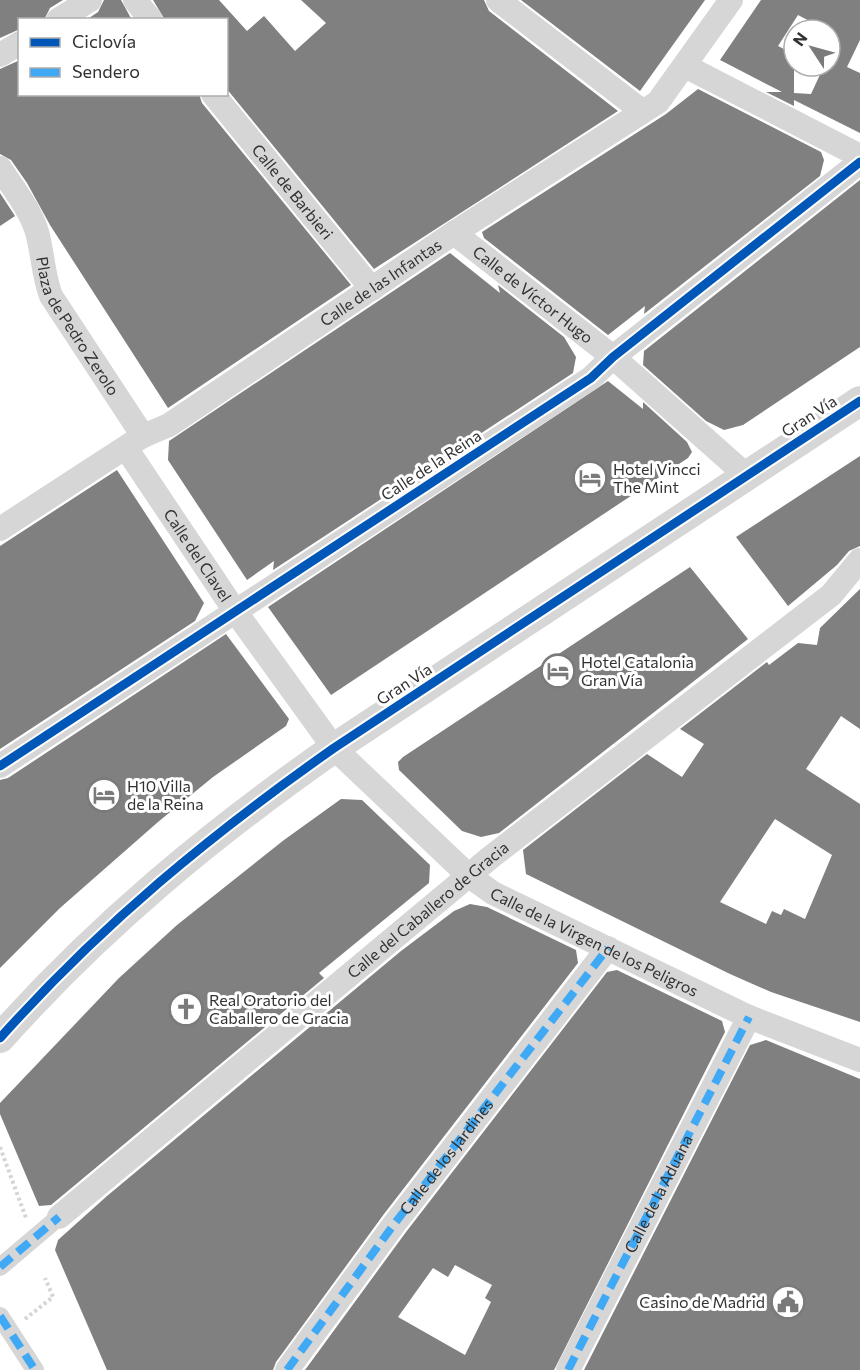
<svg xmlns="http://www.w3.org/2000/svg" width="860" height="1370" font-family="Commissioner,sans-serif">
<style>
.building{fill:#808080;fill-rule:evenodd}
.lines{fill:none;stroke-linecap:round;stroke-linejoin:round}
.path{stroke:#d5d5d5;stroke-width:4;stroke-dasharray:3 3;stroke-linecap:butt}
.pedestrian{stroke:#d6d6d6;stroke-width:18}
.minor{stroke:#d6d6d6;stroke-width:24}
.tertiary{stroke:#d6d6d6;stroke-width:30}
.quiet{stroke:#3fa9f5;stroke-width:8;stroke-dasharray:15 8;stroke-linecap:butt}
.cycleway-casing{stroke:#fff;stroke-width:13}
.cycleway{stroke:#0057b8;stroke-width:9}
.labels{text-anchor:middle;stroke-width:6;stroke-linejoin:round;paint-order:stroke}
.street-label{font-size:16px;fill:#323232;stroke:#fff}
.poi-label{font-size:16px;fill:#323232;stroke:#fff;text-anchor:start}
</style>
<rect width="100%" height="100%" fill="#fff"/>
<!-- building -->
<path class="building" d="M0,0H63L50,8L44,20H20V29L0,38Z
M104,0H121L132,20H86L98,12Z
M153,0H219L247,31L264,16L295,51L326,23L301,0H484L489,11L618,111L374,269L226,88V20H165Z
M521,0H705L640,91Z
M761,0H860V40L847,67L860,73V133L794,100V106L766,92H782L720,60ZM798,15L838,36L830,52V66H824L811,94L794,93V54L778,46Z
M20,60V94H199L202,103L351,285L168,408L50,225L27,183L11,160L0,154V69Z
M698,89L821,152L824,160L820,176L644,314L645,306L608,335L484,238L482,232L666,114Z
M860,180V347L743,425L724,430L706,421L643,365L644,351Z
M0,193L15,216L0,226Z
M450,253L500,293L498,285L564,337L576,357L573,373L273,570L274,561L247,580L168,460L169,441Z
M608,381L643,409V402L687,442L692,452L688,458L331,695L268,607Z
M860,456V546L849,551L837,565L788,606L736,537Z
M117,470L204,603L195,621L0,749V546Z
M690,567L748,639L499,833L481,837L462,831L399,770L398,762L403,757Z
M860,589V729L841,716L806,769L860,804V1022L771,992L730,974L526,874L523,850L647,754L682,777L704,744L680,729L767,662L769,665L798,643L817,645L820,628ZM775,819L832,855L805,919L784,909L781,915L772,911L766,924L720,902Z
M226,634L289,719L286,726L213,777L158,822L60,908L0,968V780L8,778Z
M341,799L362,800L430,865L429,883L319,973L324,978L51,1205L39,1206L0,1114V1103L119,978L177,925L284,840Z
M470,904L487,907L576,950L578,963L384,1214L276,1362L273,1370H107L55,1250L58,1240L107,1196L401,951L454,911Z
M617,970L722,1021L725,1032L554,1370H305L406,1232L607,972ZM455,1265L492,1285L485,1298L491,1302L465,1355L398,1317L433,1268L448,1277Z
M766,1040L860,1079V1370H584L750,1045Z"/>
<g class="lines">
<!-- path -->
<path class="path" d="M0,1147L26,1218
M25,1319L53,1297L45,1278"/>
<!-- pedestrian -->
<path class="pedestrian" d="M0,1267L59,1217
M0,1316L35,1370"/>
<!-- minor -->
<g class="minor">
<path d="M135,0L151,20"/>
<path d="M498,0L642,111"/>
<path d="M58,20L90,0"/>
<path d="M0,55L20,43"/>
<path d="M685,66L860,156"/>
<path id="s1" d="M213,94L372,289"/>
<path id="s2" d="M0,168C13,188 30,209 37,232C43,254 43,275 51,296L143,436"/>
<path id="s3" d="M454,233L613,357L747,476"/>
<path id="s4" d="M126,448L235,611L334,748L469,876L493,893L749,1017L860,1060"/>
<path id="s5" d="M0,529L143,436L169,425L454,233L658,102L731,0"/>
<path d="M0,766L591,378L613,357L860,162"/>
<path id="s6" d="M59,1217L491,857L831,595L860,560"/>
<path id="s7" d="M287,1370L395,1223L608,948"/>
<path id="s8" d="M568,1370L749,1017"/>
</g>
<!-- tertiary -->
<path class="tertiary" d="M0,1038C102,924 210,835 334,748L860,401"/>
<!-- quiet -->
<path class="quiet" d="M0,1267L59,1217
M0,1316L35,1370
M287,1370L395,1223L608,948
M568,1370L749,1017"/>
<defs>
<path id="cycleway" d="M0,766L591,378L613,357L860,162
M0,1038C102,924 210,835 334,748L860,401"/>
</defs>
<!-- cycleway casing -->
<use href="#cycleway" class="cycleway-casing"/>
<!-- cycleway -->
<use href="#cycleway" class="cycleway"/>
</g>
<!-- icons -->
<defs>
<symbol id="hotel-ring" viewBox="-11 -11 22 22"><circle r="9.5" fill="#fff" stroke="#7a7a7a" stroke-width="1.5"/><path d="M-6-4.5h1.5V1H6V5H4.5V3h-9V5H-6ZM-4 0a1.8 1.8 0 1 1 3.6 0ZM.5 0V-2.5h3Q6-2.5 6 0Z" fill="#7a7a7a"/></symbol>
<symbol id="church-ring" viewBox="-11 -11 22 22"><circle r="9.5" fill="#fff" stroke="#7a7a7a" stroke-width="1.5"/><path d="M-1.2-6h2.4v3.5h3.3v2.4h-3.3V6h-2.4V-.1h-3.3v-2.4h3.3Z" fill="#7a7a7a"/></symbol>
<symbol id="civic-ring" viewBox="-11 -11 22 22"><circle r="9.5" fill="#fff" stroke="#7a7a7a" stroke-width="1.5"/><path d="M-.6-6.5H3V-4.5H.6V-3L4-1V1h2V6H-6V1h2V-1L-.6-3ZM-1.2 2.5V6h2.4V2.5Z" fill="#7a7a7a"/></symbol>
</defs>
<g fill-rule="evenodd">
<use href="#hotel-ring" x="571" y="459" width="38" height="38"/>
<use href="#hotel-ring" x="539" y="652" width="38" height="38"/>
<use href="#hotel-ring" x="85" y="776" width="38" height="38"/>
<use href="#church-ring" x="167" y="990" width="38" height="38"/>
<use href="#civic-ring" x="769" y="1283" width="38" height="38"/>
</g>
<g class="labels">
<!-- street labels -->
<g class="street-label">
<text dy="6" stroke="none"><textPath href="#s1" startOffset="126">Calle de Barbieri</textPath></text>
<text dy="6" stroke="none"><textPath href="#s5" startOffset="454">Calle de las Infantas</textPath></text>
<text dy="6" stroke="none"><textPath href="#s3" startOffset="100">Calle de Víctor Hugo</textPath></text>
<text dy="6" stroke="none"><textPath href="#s2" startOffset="178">Plaza de Pedro Zerolo</textPath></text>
<text transform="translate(809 416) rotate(-33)" y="6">Gran Vía</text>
<text transform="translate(431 465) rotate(-33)" y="6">Calle de la Reina</text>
<text dy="6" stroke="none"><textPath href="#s4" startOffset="129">Calle del Clavel</textPath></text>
<text transform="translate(404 684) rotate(-33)" y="6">Gran Vía</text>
<text dy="6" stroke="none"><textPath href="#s6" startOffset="480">Calle del Caballero de Gracia</textPath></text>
<text dy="6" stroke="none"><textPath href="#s4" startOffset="693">Calle de la Virgen de los Peligros</textPath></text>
<text dy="6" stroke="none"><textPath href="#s7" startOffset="266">Calle de los Jardines</textPath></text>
<text dy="6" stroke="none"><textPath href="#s8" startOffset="198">Calle de la Aduana</textPath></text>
</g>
<!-- poi labels -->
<g class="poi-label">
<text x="613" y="475">Hotel Vincci<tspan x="613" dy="18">The Mint</tspan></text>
<text x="581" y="668">Hotel Catalonia<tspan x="581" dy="18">Gran Vía</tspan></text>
<text x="127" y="792">H10 Villa<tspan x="127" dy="18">de la Reina</tspan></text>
<text x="209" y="1006">Real Oratorio del<tspan x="209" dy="18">Caballero de Gracia</tspan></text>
<text x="765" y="1308" text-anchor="end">Casino de Madrid</text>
</g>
</g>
<!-- legend -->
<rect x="18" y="18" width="210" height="78" fill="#ffffff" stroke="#adadad" stroke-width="1.5"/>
<rect x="30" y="38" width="30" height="9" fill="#0057b8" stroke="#adadad" stroke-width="1.5"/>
<text x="72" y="48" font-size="18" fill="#323232">Ciclovía</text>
<rect x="30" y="68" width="30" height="9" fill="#3fa9f5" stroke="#adadad" stroke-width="1.5"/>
<text x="72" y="78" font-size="18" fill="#323232">Sendero</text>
<!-- north arrow -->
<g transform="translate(812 48) rotate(306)"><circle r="28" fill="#ffffff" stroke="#adadad" stroke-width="1.5"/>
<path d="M0-4.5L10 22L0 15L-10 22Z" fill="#7a7a7a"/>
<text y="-9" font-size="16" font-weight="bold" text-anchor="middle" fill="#323232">N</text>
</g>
</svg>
